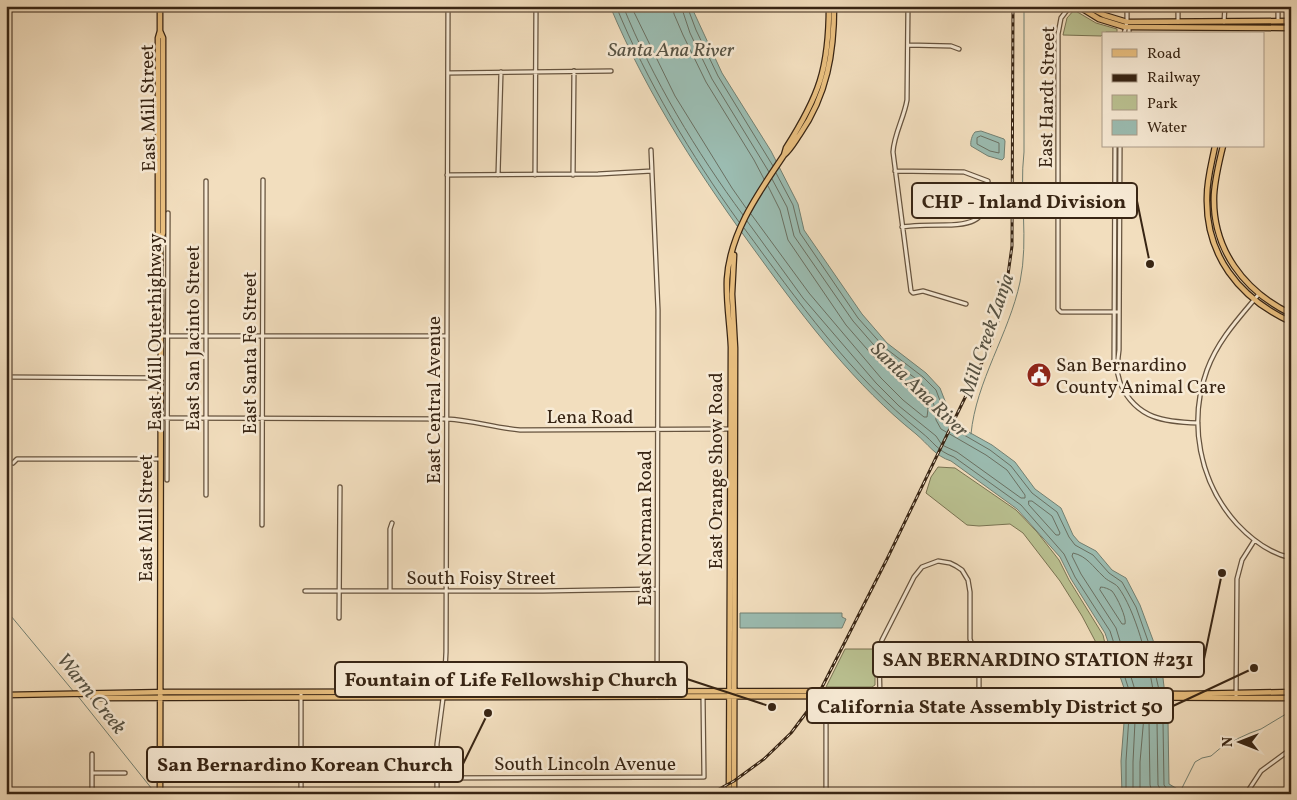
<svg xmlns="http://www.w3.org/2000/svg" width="1297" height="800" font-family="Vollkorn,serif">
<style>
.green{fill:#bac191;stroke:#797352}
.water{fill:#9bbcb1;stroke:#738072}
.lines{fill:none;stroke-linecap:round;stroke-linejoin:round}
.shore{stroke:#6a7062;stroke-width:1}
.stream{stroke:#738072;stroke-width:1}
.minor-casing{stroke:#66533e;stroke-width:5.5}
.major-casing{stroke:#382514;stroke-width:7}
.minor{stroke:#f7ead5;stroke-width:3}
.major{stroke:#e9bf7f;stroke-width:4.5}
.rail-casing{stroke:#382514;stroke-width:3}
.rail{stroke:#f7ead5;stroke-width:1;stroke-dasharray:4;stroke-linecap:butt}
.labels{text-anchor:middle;stroke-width:5;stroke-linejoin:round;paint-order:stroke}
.street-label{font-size:19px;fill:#382514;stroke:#f7ead5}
.poi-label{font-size:19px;fill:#382514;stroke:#f7ead5;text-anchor:start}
.water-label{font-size:20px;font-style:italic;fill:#565243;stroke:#f7ead5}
.leader{fill:none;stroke:#382514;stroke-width:2}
.callout-dot{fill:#382514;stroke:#f7ead5;stroke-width:2}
.callout{fill:#f7ead5;stroke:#382514;stroke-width:2}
.callout-label{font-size:20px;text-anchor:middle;font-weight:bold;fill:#382514}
</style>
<rect width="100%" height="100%" fill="#f2debe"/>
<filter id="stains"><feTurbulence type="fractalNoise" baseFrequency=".004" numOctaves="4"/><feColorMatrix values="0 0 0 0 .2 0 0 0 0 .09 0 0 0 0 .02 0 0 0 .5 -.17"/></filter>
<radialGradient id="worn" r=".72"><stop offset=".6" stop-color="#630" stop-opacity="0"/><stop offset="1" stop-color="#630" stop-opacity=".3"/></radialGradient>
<!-- green -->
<path class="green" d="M1074,10L1096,23L1117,29V32H1106L1101,36L1063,35L1067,18Z
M938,467L955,468L1016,510L1037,532L1059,560L1069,580L1103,635L1108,656L1101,652L1082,616L1060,581L1023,533L1010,524L979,526L967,525L926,493L931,477Z
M845,649H875V685L872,687H826Z"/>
<!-- water -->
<path class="water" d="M610,6H691L722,73L771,151L798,204L804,230L862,314L887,343L926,373L940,388L947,406V417L949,421L992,445L1015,462L1035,489L1061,508L1073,535L1079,542L1096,551L1112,570L1126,578L1140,605L1153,640L1163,678L1168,721L1169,784L1186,794H1122L1121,761L1125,710L1124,688L1105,633L1071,579L1060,557L1017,509L951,461C935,456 928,444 916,434C856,386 806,321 761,259C703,180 648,97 610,6Z
M981,131L1004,139L1005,141L1004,158L1002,160L988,156L971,146C970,142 972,135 975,132Z
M740,613H842V617L846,619L842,628H740Z"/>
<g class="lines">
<!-- shore -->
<path class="shore" d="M616,6C647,82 691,155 739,222
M623,6C652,78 697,153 743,215
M631,6L675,96L732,188L746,208
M673,6L674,14L683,35L706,82L754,160L764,179
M681,6L690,33L712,79L769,172
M687,6L696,30L718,76L773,166
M981,136L999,143V153L990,151L977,144V138Z
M776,173L793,205L800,233L858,318L884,347L923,377L936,390L942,406V417L945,424L990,450L1011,466L1032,493L1057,512L1069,537L1075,545L1093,555L1109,573L1122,582L1136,607L1148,641L1159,690
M751,214L809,293L881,378L903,400L924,417H927L928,409L924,397L914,387L873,356L846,325L788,240L780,210L768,186
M747,221L803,298L876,383L899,406L936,436L942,445L957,452L1021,498H1025V495L1007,470L986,455L941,429L936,420L935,408L930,394L919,381L880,352L853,321L794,236L787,207L772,179
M744,228C797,300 851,376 921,432C935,443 936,450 954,457L1021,505L1064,554L1075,577L1110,631L1129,690
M1029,501H1032L1052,516L1060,533L1059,535H1056L1029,505Z
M1101,587C1104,587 1109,589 1112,591C1117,597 1127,618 1125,624H1122L1100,590Z
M1135,690L1116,628L1081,574L1072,556L1073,553C1087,556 1093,567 1103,576C1107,581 1115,583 1118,587C1135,609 1149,663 1153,690
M1154,701L1157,722L1158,785L1163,794
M1160,701L1163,722L1164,785L1167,789L1176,794
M1126,794V761L1130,701
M1133,794V762L1136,701
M1140,794V762L1144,716L1146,714L1148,715L1149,722L1150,785L1153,794"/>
<!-- stream -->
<path class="stream" d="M971,434C976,381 1009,334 1020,282C1029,239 1019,195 1024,152V6
M6,610L74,692
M77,695L156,794
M1181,790L1195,762L1202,758L1211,756L1224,745L1250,733L1261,729L1291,711"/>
<defs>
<path id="minor" d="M908,6L907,100C904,118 894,134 893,152L911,291L913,293L923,291L966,304
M1070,6L1061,18L1058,34V309L1061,312H1119
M1278,21V6
M1178,22V6
M1224,22L1225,6
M1124,34L1127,22V6
M1129,34V27
M908,45L951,46L959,49
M448,73L611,71
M1115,146L1114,363C1118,370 1118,378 1121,385C1137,419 1165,422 1198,423
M651,150L658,310L657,697
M895,171L964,172L988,181C988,216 981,225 945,225C930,225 916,225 902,227
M447,175L598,174L652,171
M498,175L501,72
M535,175L536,6
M573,175L574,71
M1259,294C1239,318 1218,340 1207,370C1188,422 1199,482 1237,524C1252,540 1269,553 1291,558
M161,336H447
M1117,367L1119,350L1120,146
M6,377L161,378
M160,418L447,419C472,420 495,428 520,430L732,429
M13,463L17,459H161
M167,480L168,213
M206,495V181
M262,525L263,180
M305,591H543L657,589
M390,591V529L392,523
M339,618L340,487
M880,696L879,652L882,640L914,577L922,567L938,561L950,563L956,566L962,570L968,580L970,592V639L979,665V693
M1236,698L1237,579L1242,560L1254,541
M262,754H300
M92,773H125
M437,778L704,777L703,697
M92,794V754
M301,794V692
M437,794V744L444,691L446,652L448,6
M826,794V714L828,697
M1246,794L1261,771L1291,749"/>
<path id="major" d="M160,6V31L158,38V233L160,243L161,303L160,794
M1078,6L1099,19L1125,27L1291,28
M1087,6L1104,15L1127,22L1291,21
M160,31L163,38V233L160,242
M1215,146C1212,162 1207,179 1207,196C1205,255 1239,298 1291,322
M1223,146C1219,162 1215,179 1214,195C1212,249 1244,291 1291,314
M784,155L786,148C819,96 829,69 829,6
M734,255L732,294L735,348L734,794
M6,695L168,692L880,691L1185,694L1291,692
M88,695L98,698L880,696L1291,698
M729,794L731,347C730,324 726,302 727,279C730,232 759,192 784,155C791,149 795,141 800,134C827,95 834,53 834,6"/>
</defs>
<!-- minor casing -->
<use href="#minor" class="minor-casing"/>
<!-- major casing -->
<use href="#major" class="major-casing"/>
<!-- minor -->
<use href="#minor" class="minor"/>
<!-- major -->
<use href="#major" class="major"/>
<defs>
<path id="rail" d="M710,794L734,781L764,759L791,733L815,701L887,559L989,348L998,321L1006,289L1012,246L1013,6"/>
</defs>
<!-- rail casing -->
<use href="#rail" class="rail-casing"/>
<!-- rail -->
<use href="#rail" class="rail"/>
</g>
<!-- icons -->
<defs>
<symbol id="civic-disc" viewBox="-11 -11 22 22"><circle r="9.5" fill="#8f2418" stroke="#f7ead5"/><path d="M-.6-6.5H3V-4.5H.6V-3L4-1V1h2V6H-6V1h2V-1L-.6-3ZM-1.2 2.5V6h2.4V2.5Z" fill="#fff"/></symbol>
</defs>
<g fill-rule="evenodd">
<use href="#civic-disc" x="1025" y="361" width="28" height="28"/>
</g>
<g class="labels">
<!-- street labels -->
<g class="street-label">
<text transform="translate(1046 97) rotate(-89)" y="7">East Hardt Street</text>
<text transform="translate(147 108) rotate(-91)" y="7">East Mill Street</text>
<text transform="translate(154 332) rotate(-90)" y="7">East Mill Outerhighway</text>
<text transform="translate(192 338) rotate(-90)" y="7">East San Jacinto Street</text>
<text transform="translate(249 353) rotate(-90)" y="7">East Santa Fe Street</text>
<text transform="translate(433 400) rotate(-90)" y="7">East Central Avenue</text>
<text x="590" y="423">Lena Road</text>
<text transform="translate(715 471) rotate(-90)" y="7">East Orange Show Road</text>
<text transform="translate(145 518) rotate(-90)" y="7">East Mill Street</text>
<text transform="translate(644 528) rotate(-90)" y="7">East Norman Road</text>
<text x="481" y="584">South Foisy Street</text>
<text x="585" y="770">South Lincoln Avenue</text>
</g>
<!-- poi labels -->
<g class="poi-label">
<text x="1056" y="371">San Bernardino<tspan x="1056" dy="22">County Animal Care</tspan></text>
</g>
<!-- water labels -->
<g class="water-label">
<text x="671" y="56">Santa Ana River</text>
<text transform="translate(986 335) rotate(-71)" y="7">Mill Creek Zanja</text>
<text transform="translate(920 389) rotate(44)" y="7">Santa Ana River</text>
<text transform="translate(92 693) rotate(51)" y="7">Warm Creek</text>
</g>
</g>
<!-- callouts -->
<path class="leader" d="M1150 264L1137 201M1222 573L1204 659M772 707L687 679M1254 668L1173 706M488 713L463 764"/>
<g class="callout-dot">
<circle cx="1150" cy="264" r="5"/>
<circle cx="1222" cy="573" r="5"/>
<circle cx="772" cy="707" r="5"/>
<circle cx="1254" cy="668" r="5"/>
<circle cx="488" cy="713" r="5"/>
</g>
<g class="callout">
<rect x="912" y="183" width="225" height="35" rx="5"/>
<rect x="873" y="642" width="331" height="35" rx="5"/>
<rect x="335" y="662" width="352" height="35" rx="5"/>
<rect x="807" y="688" width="366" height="35" rx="5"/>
<rect x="147" y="747" width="316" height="35" rx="5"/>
</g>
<g class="callout-label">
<text x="1024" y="208">CHP - Inland Division</text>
<text x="1038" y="666">SAN BERNARDINO STATION #231</text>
<text x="511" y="686">Fountain of Life Fellowship Church</text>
<text x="990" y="713">California State Assembly District 50</text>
<text x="305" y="771">San Bernardino Korean Church</text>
</g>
<!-- margin -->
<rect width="1297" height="800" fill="none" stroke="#f2debe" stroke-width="25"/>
<rect x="8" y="8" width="1282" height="785" fill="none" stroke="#382514" stroke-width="2.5"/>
<rect x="12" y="12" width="1272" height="775" fill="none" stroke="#382514"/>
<!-- legend -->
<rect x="1102" y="32" width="162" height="115" fill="#f7ead5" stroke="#ab9b88"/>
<rect x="1112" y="49" width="25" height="8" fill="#e9bf7f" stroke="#ab9b88"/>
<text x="1147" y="58" font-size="15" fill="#382514">Road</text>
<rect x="1112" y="74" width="25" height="8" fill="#382514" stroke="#ab9b88"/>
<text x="1147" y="82" font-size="15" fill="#382514">Railway</text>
<rect x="1112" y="95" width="25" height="15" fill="#bac191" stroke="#ab9b88"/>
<text x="1147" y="108" font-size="15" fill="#382514">Park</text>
<rect x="1112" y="120" width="25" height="15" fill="#9bbcb1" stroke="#ab9b88"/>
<text x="1147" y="132" font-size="15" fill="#382514">Water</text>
<!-- north arrow -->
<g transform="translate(1240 742) rotate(270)" stroke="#f7ead5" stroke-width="4" paint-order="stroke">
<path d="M0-4L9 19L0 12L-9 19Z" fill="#382514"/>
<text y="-8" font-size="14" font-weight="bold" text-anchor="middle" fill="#382514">N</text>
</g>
<rect width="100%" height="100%" filter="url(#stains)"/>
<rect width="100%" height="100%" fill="url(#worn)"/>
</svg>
